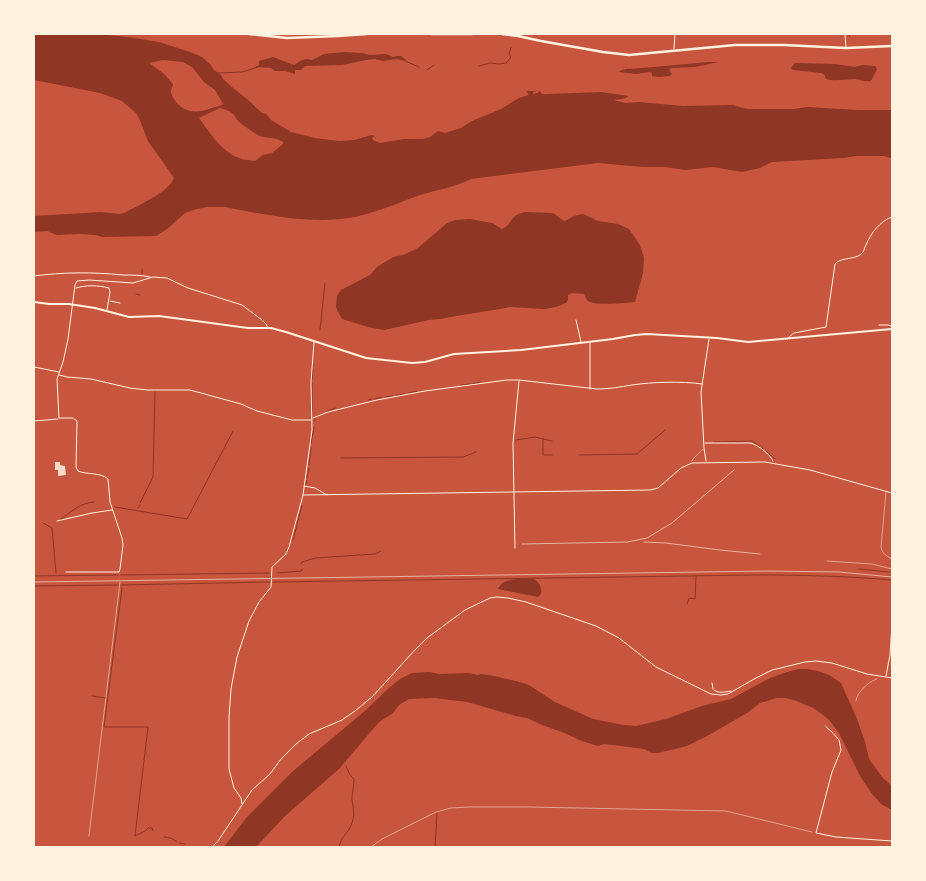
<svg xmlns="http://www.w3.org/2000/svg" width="926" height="881" font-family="'DM Sans',sans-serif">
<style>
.water{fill:#8f3625;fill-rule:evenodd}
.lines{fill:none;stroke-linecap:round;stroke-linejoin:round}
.stream{stroke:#8f3625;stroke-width:1}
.building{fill:#f7dbc8}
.path{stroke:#fff3e0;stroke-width:0.5}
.service{stroke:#fff3e0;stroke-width:0.5}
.minor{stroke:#fff3e0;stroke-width:1}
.tertiary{stroke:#fff3e0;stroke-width:2}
.primary{stroke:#fff3e0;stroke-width:2.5}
.rail{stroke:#e9b49f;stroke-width:1}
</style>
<rect width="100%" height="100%" fill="#c8553d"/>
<!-- water -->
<path class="water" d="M34,34H96L128,37L159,42L190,52L202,57L210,64L214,70L221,75L223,79L233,88L247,99L262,113L266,114L271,120L291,132L315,138L339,141L354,140L372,135L375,136L372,138L373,140L380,143L404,139H423L430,137L438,131L445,133L461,128L472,121L501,109L519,98L529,95L526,91H536L533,92V94L538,93V92L540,91L542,94H547L601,92L629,96C623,100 619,99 613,100L626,103L639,102L683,106L733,105L743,108L749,109H794L807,107L859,110H892V159L891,158L884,156H856L843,158L772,162L760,168L742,172L713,167L685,170L665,167H643L598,163L471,179C455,187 437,190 420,195C398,203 377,212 355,217C312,225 267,215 225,207H207L197,209L185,213L167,229L156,236L102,237L96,235L80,234L57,235L47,231L34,232V216L101,212L120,214L126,212C139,205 169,192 174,178L148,141L139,118L136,113L122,101L100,93L34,80ZM163,60L183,62L192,67L204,82L215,90L223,104C218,107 214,107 209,109C197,113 185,113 176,102C174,99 171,95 171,91C171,89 173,86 173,84L163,73L149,63ZM220,108C224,109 231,111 234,115C236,118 237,120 239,122C244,126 250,130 256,134C264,140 273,135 283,142V144L272,153L263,155L255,161C250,160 244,160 239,158C221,151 210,133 199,118Z
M345,52L362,53L370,55L386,54L393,57L397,56H401L406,60L405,61L397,59L383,61L375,59L366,60L342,65L305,66L301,70H295V74L285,71H275L271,68L255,67L259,65V61L273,57L294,65L302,60L307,59L312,60L324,54Z
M708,62H719L695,67L671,68L669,70L672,74L670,76L659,77L652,76V73L650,72L636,74L620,72L619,71L626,69L643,68Z
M795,63L835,64L855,67L863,65L875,66L877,69L871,81C865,82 861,80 855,79C845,79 836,82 826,79L824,74L821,73L793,70L791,68Z
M526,212L553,213C558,215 560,220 565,221L574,216L583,214L598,221L618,224L629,229L640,245L644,258L643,273L635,302C625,303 595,306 588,301C586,299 585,296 584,294L572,293L568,295V300L566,303L556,307L544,309L510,307L500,309L456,316L440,319L429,320L384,330L368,327L342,319L338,312L336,307L337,296L341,290L370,275L377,267L393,257L403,255L418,248L447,223L455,220L470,219L492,223L502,229C513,224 510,214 526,212Z
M533,579C539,581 542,588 541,594L538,597L498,589C503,577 521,579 533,579Z
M799,669H807L818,671L829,675L841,683L857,719L865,742L869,759L883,778L892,786V810L881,804L872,794L860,776L839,733L829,720L822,714L813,708L794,700L785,698H777L760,703L747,713L707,736L687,746L658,753H652L644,749L621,746L604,744L598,746L582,741L562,732L542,725L527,718L516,716L467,702L435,698L409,699L399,705L393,713L379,722L339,769L285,816L256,847H224L246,818L292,772L366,710L390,687L400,679L412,673L430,672L439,674L469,673L478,675L481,674L494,676L516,681L529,685L555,702L593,719L624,725L636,726L666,719L702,706L731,699L770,678L787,672Z"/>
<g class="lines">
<!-- stream -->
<path class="stream" d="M848,34L850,37
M405,61L419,67
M479,66L490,63L499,64L506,63L511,57L509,54L511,47
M427,70L434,65
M218,73L242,72L258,67
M142,269V274
M136,294L140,295
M320,330L325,283
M312,380L313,364
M312,382V414
M472,384L480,382
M461,385L470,384
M408,393L417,391
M396,395L405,394
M385,397L393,396
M374,399L382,397
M368,400L372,399
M327,411L336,408
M315,421V419
M543,438V455H552
M516,440L535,437L552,441
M714,442L752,441L763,449
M311,444L314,427
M766,451L775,459
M579,455L637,454L665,430
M341,458L463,457L476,452
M309,465L311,448
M307,478L309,468
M306,484L307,480
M140,503L153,477L155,392
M115,507L187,519L233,431
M138,508L140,505
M61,519C72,511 80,503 94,502
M43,523L52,528L56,573
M293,540L302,505
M301,564L302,562L315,558L375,554L381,551
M859,569L890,572
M277,573L301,571L303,569
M121,575L269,573
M34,576L118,575
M273,582L754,575C800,575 846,576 892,580
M121,585L270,582
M34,586L118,585
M122,588L104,727H148L135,836L145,831L148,828H152L153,831
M687,604L689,598L695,599L696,576
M92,696L105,698
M164,837L171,838L177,842
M179,843L185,844
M339,847C341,836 349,833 352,823C355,814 353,808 352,799C352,793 354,786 354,779L350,775L346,766
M435,847L437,813"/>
</g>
<!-- building -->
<path class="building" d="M55,462H60V465L65,466L66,475L58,476V470H55Z"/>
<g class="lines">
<!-- path -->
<path class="path" d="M856,701C856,693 869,681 877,679
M89,836L120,582
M371,847L382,839L436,812L451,808L469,807H529L726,811L812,832"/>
<!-- service -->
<path class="service" d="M692,461L693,459L703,449
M886,492L881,547C882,554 887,556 892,559
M827,561L872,564L892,569"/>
<!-- minor -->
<path class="minor" d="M845,34L846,48
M674,49L675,34
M34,276C63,272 93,272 123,275C132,275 142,275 150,277
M76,288C86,285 98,285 109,288L110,292L107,310
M110,301L120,303
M576,320L581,342
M879,325H889L892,327
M789,337L794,333L826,327L835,264C842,256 857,261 863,252C865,249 864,248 866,245C871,233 880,221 892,217
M34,367L59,372
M59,375L67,377L91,379L130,388L147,390H190L241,404L257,411L292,420H311
M590,389V343
M313,418L328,412L377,400L425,391L507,380H519L597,389C609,389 620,387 632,385C652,382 682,381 702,384
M34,421L58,419
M705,443H751C759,446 770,454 773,461
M706,461L704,448L701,392L709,339
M304,486L315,488L327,495
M303,495L650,490L658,488L681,468L692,463L765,462L810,470L892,493
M57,521L92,513L112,510
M515,548L513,443L519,381
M66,572H119L120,569L123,545L122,538L110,502L108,479C100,472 87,475 78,471L76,467L77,421L73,418H59L57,379L63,362L68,339L75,285L77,281L89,280L133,283L153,277L167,278L188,288L242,305L262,320L266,324L268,328
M886,676L890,655L892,624
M712,683L713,689C718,694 724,692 731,691
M825,726L833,733L839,740L841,750L832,772L816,833L836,837L892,841
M242,804L241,798L234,788L229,769V717L231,689L237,657L249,621L259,602L271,587L272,567L286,554L289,547L303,495L312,430L311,382L314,342
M212,847L218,841L252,790L270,774L281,759L296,744L309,734L342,720L355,711L373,696L413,652L427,638L465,610L490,598L497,597L508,598L526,602L596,626L619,638L656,667L711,694L721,695L728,694L754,679L772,670L805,662L816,661L832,663L867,674L892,678"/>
<!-- tertiary -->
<path class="tertiary" d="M34,302L49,304H69L95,308L129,317L159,316L248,328H271L286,332L366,358L412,363L425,362L454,354L521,350L613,339L635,335L647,334L717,338L748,342L892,329"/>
<!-- primary -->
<path class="primary" d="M249,34L287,38L338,36L367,34
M431,34H472
M502,34L518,36L541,41L603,52L629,55L735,45H784L846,48L892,46"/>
<!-- rail -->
<path class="rail" d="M644,542L666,543L720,550L760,554
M522,544L627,542L647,538L672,523L734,470
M34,582L768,571L839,572L892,577"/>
</g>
<!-- border -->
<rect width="926" height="881" fill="none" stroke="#fff3e0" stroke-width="70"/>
</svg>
